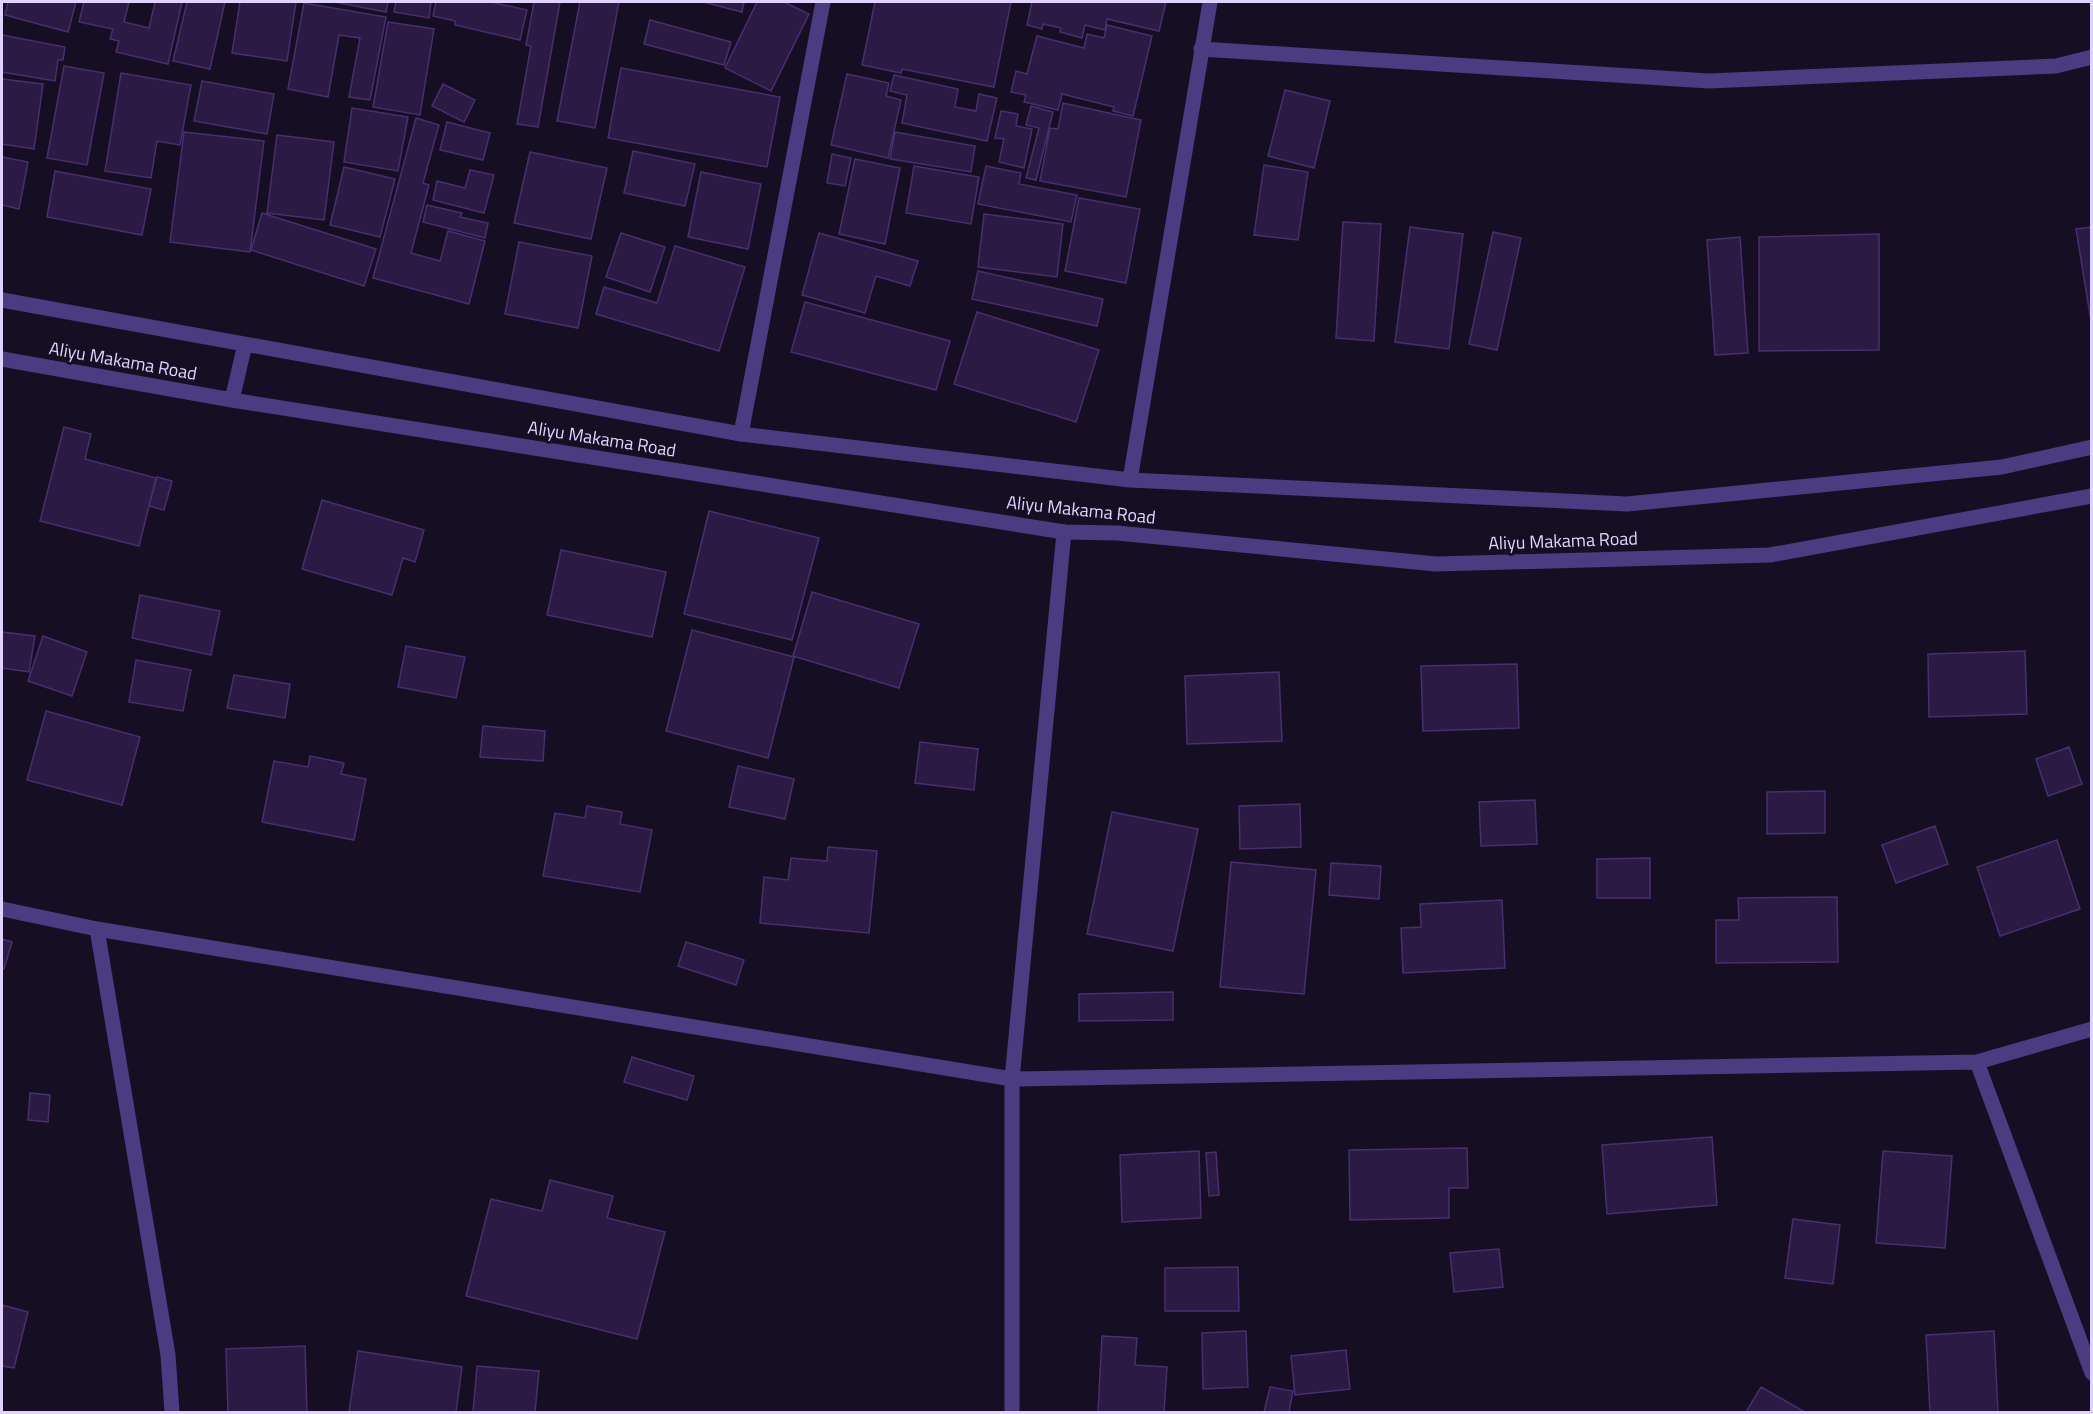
<svg xmlns="http://www.w3.org/2000/svg" width="2093" height="1414" font-family="'Titillium Web',sans-serif">
<style>
.building{fill:#2b1b44;stroke:#482e6f;stroke-width:1.5}
.lines{fill:none;stroke-linecap:round;stroke-linejoin:round}
.minor{stroke:#4b3b81;stroke-width:15}
.tertiary{stroke:#4b3b81;stroke-width:15}
.labels{text-anchor:middle;stroke-width:6;stroke-linejoin:round;paint-order:stroke}
.street-label{font-size:18px;fill:#e0d2fe;stroke:#160f23}
</style>
<rect width="100%" height="100%" fill="#160f23"/>
<!-- building -->
<path class="building" d="M8,2H76L68,32L5,15Z
M84,2H129L124,22L149,28L155,2H182L168,64L116,52L119,41L110,39L113,29L79,22Z
M187,2H225L210,69L173,61Z
M240,2H296L287,61L232,53Z
M335,2H388L386,12Z
M396,2H431L429,18L394,12Z
M436,2H491L527,10L520,40L455,25V21L433,16Z
M534,2H560L538,127L517,124L531,46L526,45Z
M580,2H619L595,128L557,121Z
M703,2H744L742,12Z
M757,2H784L809,14L771,91L725,68Z
M875,2H1011L994,87L902,69L901,73L862,65Z
M1032,2H1166L1159,31L1107,19L1105,30L1085,25L1082,38L1060,32L1061,28L1043,24L1042,29L1027,25Z
M304,3L386,17L370,100L349,97L360,38L339,35L328,97L288,89Z
M650,20L731,42L724,65L644,44Z
M388,22L434,29L420,115L373,107Z
M1107,25L1152,36L1133,116L1113,111L1114,107L1062,94L1058,110L1024,102L1026,95L1011,92L1016,71L1027,74L1037,36L1084,48L1087,34L1104,38Z
M2,35L65,47L63,60H58L55,81L2,72Z
M64,66L104,73L87,165L47,158Z
M621,68L780,97L767,167L608,138Z
M121,73L191,85L180,145L157,141L151,178L105,171Z
M847,74L889,83L886,96L901,100L888,158L831,145Z
M894,75L958,89L955,107L976,111L979,94L997,98L987,141L902,123L907,95L890,91Z
M2,79L43,84L34,149L2,144Z
M202,81L274,94L267,134L194,121Z
M443,84L475,100L464,122L432,106Z
M1285,90L1330,101L1314,168L1268,156Z
M1063,103L1141,120L1126,197L1040,181L1050,128L1058,129Z
M1031,106L1053,112L1036,180L1026,178L1039,128L1026,125Z
M352,108L408,117L398,171L344,162Z
M1001,111L1018,114L1016,126L1032,129L1024,168L999,162L1004,139L995,138Z
M416,118L439,125L423,183L429,185L411,253L440,261L448,231L485,241L469,304L373,278Z
M447,122L490,133L483,160L440,150Z
M184,132L264,141L250,252L170,242Z
M895,132L975,146L971,172L890,159Z
M277,135L334,142L324,220L267,213Z
M633,151L695,164L685,206L624,193Z
M530,152L607,168L591,239L514,223Z
M832,154L851,158L845,186L827,183Z
M2,157L28,162L19,209L2,205Z
M855,159L900,168L885,244L839,234Z
M1264,165L1308,172L1298,240L1254,235Z
M914,166L979,177L971,224L906,213Z
M986,166L1021,173L1019,184L1077,195L1071,222L978,204Z
M344,167L395,179L380,237L330,225Z
M470,170L494,175L484,213L433,200L437,181L465,188Z
M55,171L151,189L142,235L47,217Z
M701,172L761,184L748,249L688,237Z
M1079,198L1140,209L1126,283L1065,271Z
M427,205L462,213L460,217L488,223L485,238L423,222Z
M262,213L376,249L364,286L251,250Z
M984,214L1063,224L1057,277L978,267Z
M1343,222L1381,224L1374,341L1336,338Z
M1410,227L1463,234L1449,349L1395,342Z
M2092,227V327L2076,229Z
M1493,232L1521,238L1497,350L1469,344Z
M621,233L665,247L650,292L606,277Z
M819,233L918,261L910,286L876,276L865,313L802,295Z
M1879,234V350L1759,351V237Z
M1740,237L1748,353L1715,355L1707,240Z
M519,242L592,256L578,328L505,314Z
M675,246L745,267L719,351L596,314L604,287L657,303Z
M978,271L1103,299L1097,326L972,299Z
M805,302L950,341L936,390L791,352Z
M977,312L1099,350L1076,422L954,384Z
M64,427L91,434L85,459L156,478L139,546L40,521Z
M157,477L172,481L164,510L149,506Z
M322,500L424,530L415,562L403,558L392,595L302,569Z
M709,511L819,538L792,640L684,614Z
M561,550L666,572L652,637L547,615Z
M812,592L919,624L899,688L793,656Z
M140,595L220,611L211,655L132,638Z
M692,630L794,657L768,758L666,731Z
M2,632L35,636L29,672L2,668Z
M43,636L87,652L72,696L28,681Z
M406,646L465,657L456,698L398,687Z
M2025,651L2027,714L1929,717L1928,654Z
M136,660L191,670L183,711L129,702Z
M1517,664L1519,728L1423,731L1421,666Z
M1279,672L1282,741L1187,744L1185,676Z
M234,675L290,684L285,718L227,708Z
M46,711L140,737L122,805L27,780Z
M483,726L545,731L543,761L480,757Z
M920,742L978,749L974,790L915,783Z
M2069,747L2082,784L2048,796L2036,759Z
M310,756L344,763L341,774L366,779L354,840L262,822L274,761L308,767Z
M738,766L794,779L785,819L729,807Z
M1825,791V833L1767,834V792Z
M1535,800L1537,844L1481,846L1479,802Z
M1300,804L1301,847L1240,849L1239,806Z
M587,806L622,812L620,824L652,830L640,892L543,876L555,813L585,818Z
M1112,812L1198,829L1173,951L1087,934Z
M1935,826L1948,864L1896,883L1882,845Z
M2057,840L2080,909L2000,936L1977,867Z
M828,847L877,851L869,933L760,923L764,877L788,880L791,858L827,861Z
M1650,858V898H1597V859Z
M1231,862L1316,870L1304,994L1220,987Z
M1331,863L1381,866L1379,899L1329,895Z
M1837,897L1838,962L1716,963V920H1739L1738,898Z
M1502,900L1505,968L1403,973L1401,928L1421,927L1420,904Z
M2,939L12,942L4,969L2,968Z
M686,942L744,960L736,985L678,966Z
M1173,992V1020L1079,1021V994Z
M632,1057L694,1076L687,1100L624,1082Z
M30,1093L50,1095L48,1122L28,1120Z
M1712,1137L1717,1205L1607,1214L1602,1145Z
M1467,1148L1468,1188H1449V1218L1350,1220L1349,1150Z
M1199,1151L1201,1218L1122,1222L1120,1155Z
M1883,1151L1952,1156L1945,1248L1876,1243Z
M1216,1152L1219,1195L1209,1196L1206,1153Z
M550,1180L613,1196L607,1218L665,1232L637,1339L466,1296L491,1199L542,1211Z
M1793,1219L1840,1225L1833,1284L1785,1278Z
M1499,1249L1503,1287L1454,1292L1450,1253Z
M1238,1267L1239,1311H1165V1268Z
M2,1305L28,1312L14,1368L2,1366Z
M1246,1331L1248,1387L1203,1389L1202,1333Z
M1994,1331L1998,1412H1930L1926,1335Z
M1102,1336L1137,1338L1135,1365L1167,1367L1164,1412H1098Z
M305,1346L307,1412H228L226,1349Z
M1346,1350L1350,1389L1295,1395L1291,1356Z
M358,1351L462,1367L456,1412H349Z
M477,1366L539,1371L535,1412H473Z
M1270,1387L1293,1391L1289,1412H1264Z
M1761,1387L1805,1412H1746Z"/>
<g class="lines">
<!-- minor -->
<path class="minor" d="M1201,49L1709,81L2056,66L2092,57
M741,434L823,2
M2,909L97,929L1012,1079L1977,1062L2092,1029
M97,929L168,1355L172,1412
M1977,1062L2092,1373
M1012,1412V1079L1064,532"/>
<!-- tertiary -->
<path class="tertiary" d="M2,300L741,434L1130,480L1627,504L2002,467L2092,447
M2,359L232,400L1064,532L1117,533L1436,564L1770,555L2092,496
M232,400L245,344
M1130,480L1210,2"/>
</g>
<g class="labels">
<!-- street labels -->
<g class="street-label">
<text transform="translate(123 361) rotate(10)" y="6">Aliyu Makama Road</text>
<text transform="translate(602 439) rotate(9)" y="6">Aliyu Makama Road</text>
<text transform="translate(1081 510) rotate(6)" y="6">Aliyu Makama Road</text>
<text transform="translate(1563 541) rotate(-2)" y="6">Aliyu Makama Road</text>
</g>
</g>
<!-- border -->
<rect width="2093" height="1414" fill="none" stroke="#e0d2fe" stroke-width="6"/>
</svg>
